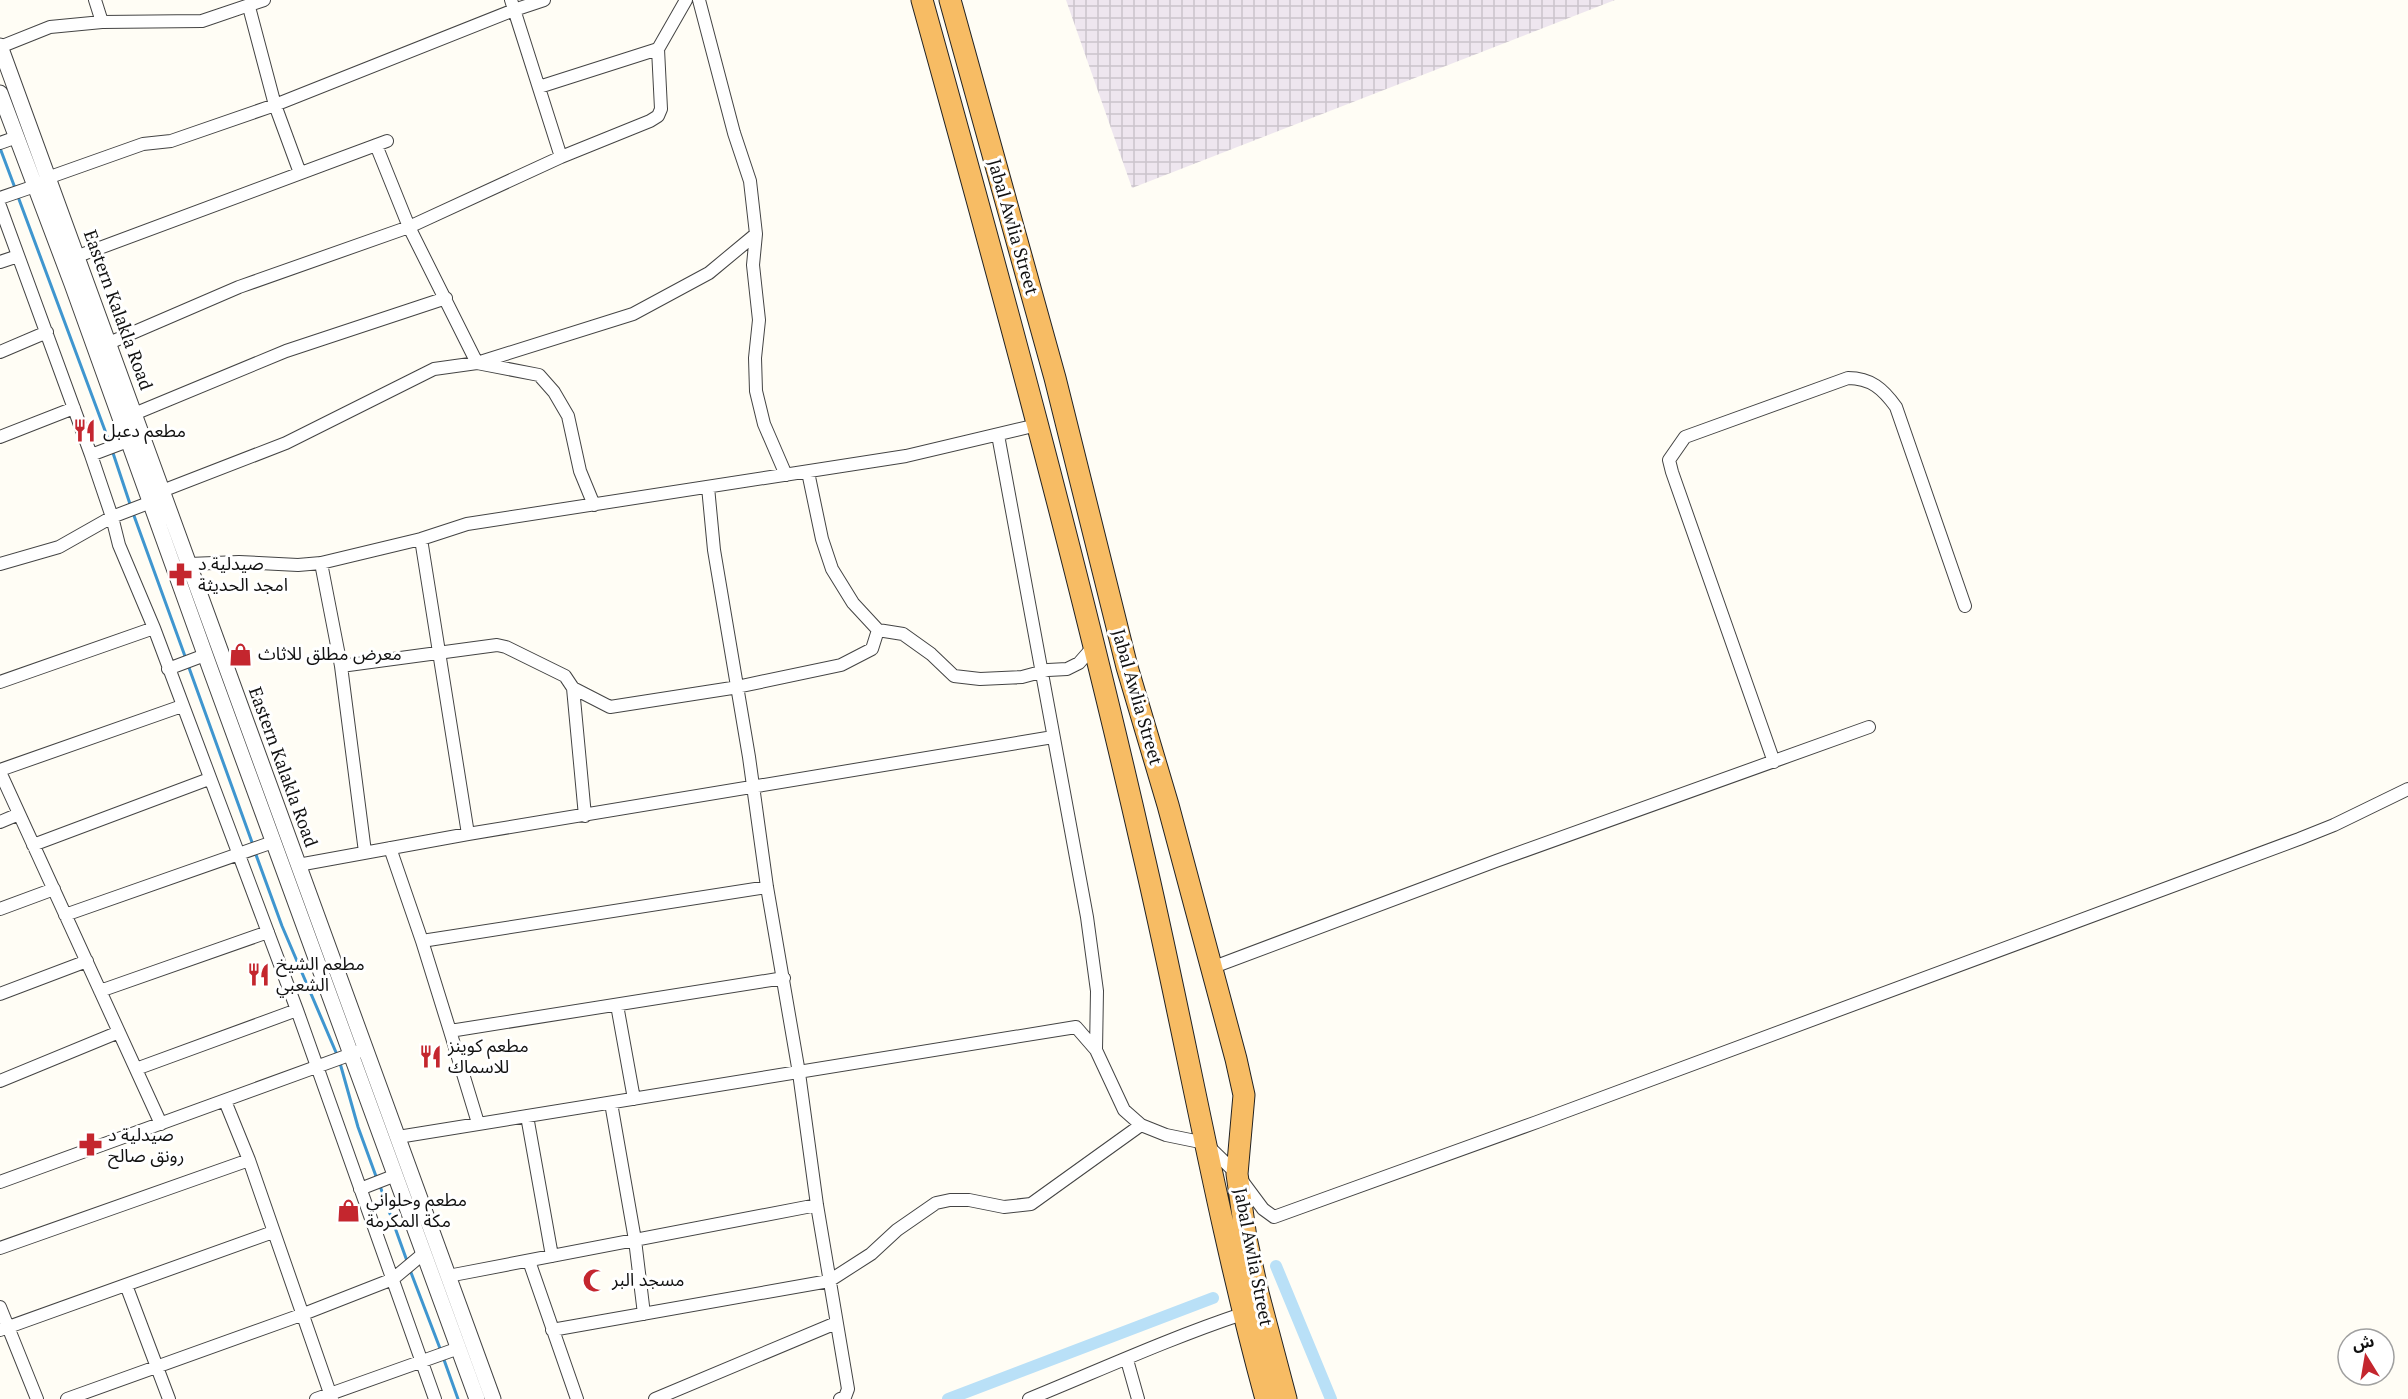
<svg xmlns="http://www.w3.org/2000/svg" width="2408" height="1399" font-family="'PT Serif','Noto Sans Arabic',serif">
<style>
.industrial{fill:url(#industrial-grid)}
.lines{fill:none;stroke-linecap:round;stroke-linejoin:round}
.stream{stroke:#3f96cf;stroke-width:3}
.canal{stroke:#b9e0f7;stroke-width:12}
.minor-casing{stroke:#444;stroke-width:14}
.tertiary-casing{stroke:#444;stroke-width:17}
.trunk-casing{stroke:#222;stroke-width:23}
.minor{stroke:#fff;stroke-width:12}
.tertiary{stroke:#fff;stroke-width:15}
.trunk{stroke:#f7bc64;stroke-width:21}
.labels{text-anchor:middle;stroke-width:6;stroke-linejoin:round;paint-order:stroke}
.street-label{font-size:18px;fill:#111;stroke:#fff}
.poi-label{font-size:18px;fill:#111;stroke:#fff;text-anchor:start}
</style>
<defs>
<pattern id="industrial-grid" width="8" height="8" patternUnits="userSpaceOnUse" patternTransform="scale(1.5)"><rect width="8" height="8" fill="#eee6ef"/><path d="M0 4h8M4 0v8" fill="none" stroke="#cbc4cc"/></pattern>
</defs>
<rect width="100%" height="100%" fill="#fffdf5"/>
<!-- industrial -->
<path class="industrial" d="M1066,0H1615L1132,188Z"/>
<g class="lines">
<!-- stream -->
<path class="stream" d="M0,148L15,188
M17,194L110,444
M112,450L131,507
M133,513L186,659
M188,665L253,845
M255,852L282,926L338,1057
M340,1063L358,1127L377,1179
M380,1186L407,1261
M410,1270L441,1351
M443,1357L458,1399"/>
<!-- canal -->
<path class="canal" d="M1276,1266L1331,1399
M948,1399L1213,1298"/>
<defs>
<path id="minor" d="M95,0L102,22
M511,0L561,157
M699,0L734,133L750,181L756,234L753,265L759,320L755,358L756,391L764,424L786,475
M249,7L275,105L300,173
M0,47L50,27L102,22L202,21L264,0
M539,87L658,49L686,0
M0,143L17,137
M376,145L409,227L477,363L539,375L554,392L568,416L580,471L594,505
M50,177L143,144L171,141L275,105L514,10L544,0
M0,198L35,186
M0,206L91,455L112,517L119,545L154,628L297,1010L435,1399
M78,256L387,141
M0,262L18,256
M109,343L239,287L409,227L561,157L650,121L658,116L661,109L658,49
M0,352L47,332
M134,414L286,351L446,298
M998,435L1087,917L1097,991L1096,1050
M0,437L74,408
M91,455L128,441
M808,472L822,539L832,569L853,603L878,630L903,634L931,654L954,676L980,679L1022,677L1048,670L1067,669L1079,663L1093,647
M708,487L714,550L749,757L767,887L799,1073L817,1205L848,1389L845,1397L840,1399
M162,491L286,443L434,369L477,363L633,314L709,273L756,234
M421,539L468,834
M321,563L341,666L365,852
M0,564L59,547L112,517L151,502
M189,564L239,562L298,565L321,563L421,539L467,524L906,456L1037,425
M341,666L497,645L506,647L565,676L573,688L585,816
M168,669L205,655
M0,682L154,628
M573,688L610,707L732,688L841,665L872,649L878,630
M1774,762L1672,472L1669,460L1685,437L1848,378C1871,378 1883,389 1896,407L1965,606
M0,770L182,706
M0,772L161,1124
M0,822L19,814
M33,845L209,779
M390,848L422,941L450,1031L784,978
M298,865L468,834L1053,737
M0,909L54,889
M65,915L273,842
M422,941L767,887
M1211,968L1496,861L1869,727
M100,991L268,932
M0,994L87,961
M617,1005L634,1099
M450,1031L478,1123
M136,1069L297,1010
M0,1081L119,1032
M225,1101L249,1160L332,1399
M611,1103L635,1240L644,1314
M527,1116L552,1256
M398,1137L1076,1027L1096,1050L1124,1110L1141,1125L1166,1135L1205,1143L1237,1174L1263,1209L1274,1217L1537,1122L2299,839L2334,825L2408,789
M0,1182L360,1051
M360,1189L396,1175
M0,1248L249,1160
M529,1261L577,1399
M448,1276L817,1205
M126,1285L169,1399
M0,1307L37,1399
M0,1330L273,1232
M552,1330L829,1281L871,1254L897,1230L936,1203L950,1200H969L1004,1207L1031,1204L1141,1125
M1127,1360L1138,1399
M67,1399L301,1315L393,1279L424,1253
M316,1399L459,1348
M655,1399L836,1323
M1029,1399C1100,1370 1170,1338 1242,1314"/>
<path id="tertiary" d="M0,46L493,1399
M0,93L72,284L211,671L477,1399"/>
<path id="trunk" d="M922,0C1000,281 1077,563 1142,848C1185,1031 1216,1217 1266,1399
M950,0L1055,378L1127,667L1168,805L1236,1059L1244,1095L1237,1174L1246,1238L1258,1293L1286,1399"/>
</defs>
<!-- minor casing -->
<use href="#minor" class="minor-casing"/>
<!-- tertiary casing -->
<use href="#tertiary" class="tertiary-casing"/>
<!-- trunk casing -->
<use href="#trunk" class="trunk-casing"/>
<!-- minor -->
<use href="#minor" class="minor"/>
<!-- tertiary -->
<use href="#tertiary" class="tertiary"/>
<!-- trunk -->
<use href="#trunk" class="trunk"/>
</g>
<!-- icons -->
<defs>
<symbol id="restaurant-bare" viewBox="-9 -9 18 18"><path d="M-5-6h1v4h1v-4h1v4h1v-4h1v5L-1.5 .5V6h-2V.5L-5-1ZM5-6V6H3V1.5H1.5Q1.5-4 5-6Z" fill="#c4262e" stroke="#fff" stroke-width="2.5" paint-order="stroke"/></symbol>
<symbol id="pharmacy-bare" viewBox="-9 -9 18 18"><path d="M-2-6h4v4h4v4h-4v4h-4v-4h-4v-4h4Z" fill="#c4262e" stroke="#fff" stroke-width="2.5" paint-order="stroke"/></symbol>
<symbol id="shop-bare" viewBox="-9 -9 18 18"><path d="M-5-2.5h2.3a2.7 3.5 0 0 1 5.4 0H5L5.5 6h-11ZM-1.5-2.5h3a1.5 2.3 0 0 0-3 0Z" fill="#c4262e" stroke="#fff" stroke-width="2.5" paint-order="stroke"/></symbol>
<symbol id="mosque-bare" viewBox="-9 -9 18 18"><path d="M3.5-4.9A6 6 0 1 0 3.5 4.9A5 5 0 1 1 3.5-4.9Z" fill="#c4262e" stroke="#fff" stroke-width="2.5" paint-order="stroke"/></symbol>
</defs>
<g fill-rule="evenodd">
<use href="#restaurant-bare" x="68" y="414" width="33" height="33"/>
<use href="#pharmacy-bare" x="164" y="558" width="33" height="33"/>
<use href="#shop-bare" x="224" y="638" width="33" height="33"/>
<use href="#restaurant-bare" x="242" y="958" width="33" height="33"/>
<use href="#restaurant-bare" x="414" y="1040" width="33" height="33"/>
<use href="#pharmacy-bare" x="74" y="1128" width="33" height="33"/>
<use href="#shop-bare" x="332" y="1194" width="33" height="33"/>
<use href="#mosque-bare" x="578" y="1264" width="33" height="33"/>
</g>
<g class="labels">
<!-- street labels -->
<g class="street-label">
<text transform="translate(1013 227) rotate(74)" y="6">Jabal Awlia Street</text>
<text transform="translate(118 310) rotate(70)" y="6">Eastern Kalakla Road</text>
<text transform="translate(1137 697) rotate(74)" y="6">Jabal Awlia Street</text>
<text transform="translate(283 767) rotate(70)" y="6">Eastern Kalakla Road</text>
<text transform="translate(1253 1257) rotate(79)" y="6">Jabal Awlia Street</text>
</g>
<!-- poi labels -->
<g class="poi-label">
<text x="103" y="437">مطعم دعبل</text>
<text x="198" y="570">صيدلية د<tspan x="198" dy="21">امجد الحديثة</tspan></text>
<text x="258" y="660">معرض مطلق للاثاث</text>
<text x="276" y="970">مطعم الشيخ<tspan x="276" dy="21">الشعبي</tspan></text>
<text x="448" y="1052">مطعم كوينز<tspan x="448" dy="21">للاسماك</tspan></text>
<text x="108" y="1141">صيدلية د<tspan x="108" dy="21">رونق صالح</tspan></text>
<text x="366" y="1206">مطعم وحلواني<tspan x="366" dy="21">مكة المكرمة</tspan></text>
<text x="612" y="1286">مسجد البر</text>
</g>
</g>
<!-- north arrow -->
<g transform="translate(2366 1357) rotate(349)"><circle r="28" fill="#ffffff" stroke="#a0a0a0" stroke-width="1.5"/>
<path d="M0-4.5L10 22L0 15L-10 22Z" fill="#c4262e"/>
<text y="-9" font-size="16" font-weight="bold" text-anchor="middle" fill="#111111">ش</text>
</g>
</svg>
